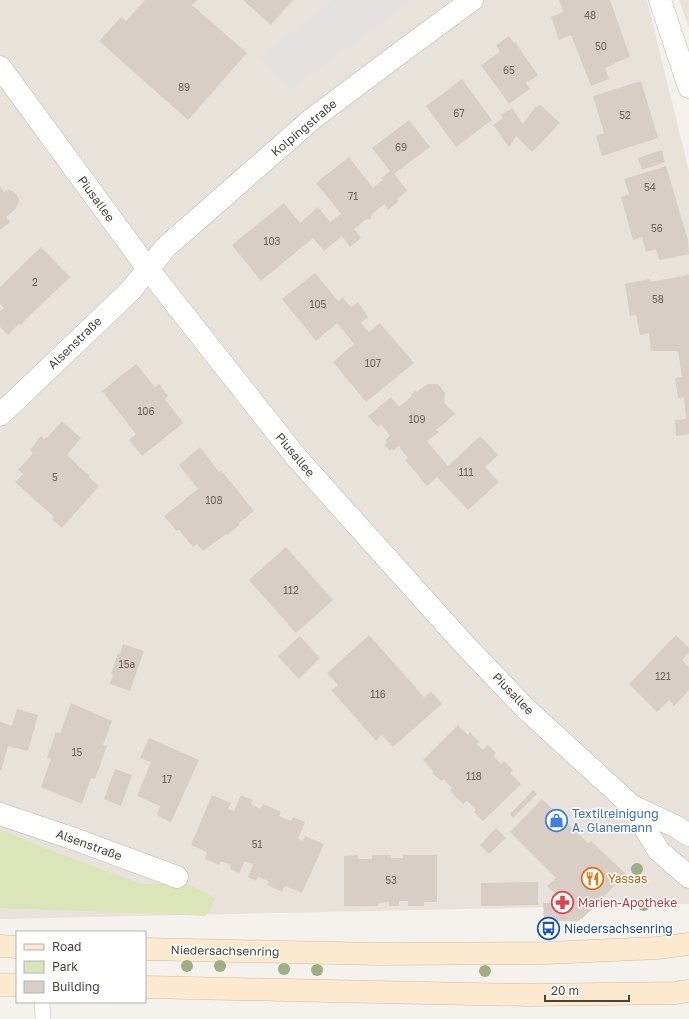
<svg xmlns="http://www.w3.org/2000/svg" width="689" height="1019" font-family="'Golos Text',sans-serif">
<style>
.residential{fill:#e9e2db}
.green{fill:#dae6b9}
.parking{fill:#e4e2e0}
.building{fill:#d9cec5}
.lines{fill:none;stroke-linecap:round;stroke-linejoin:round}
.service-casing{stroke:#c0b7af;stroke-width:16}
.minor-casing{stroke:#c0b7af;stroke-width:23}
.secondary-casing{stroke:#d4bda2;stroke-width:23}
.service{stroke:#fff;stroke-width:15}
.minor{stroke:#fff;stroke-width:22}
.secondary{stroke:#fbe9d0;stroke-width:22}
.tree{fill:#9fae85}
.labels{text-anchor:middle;stroke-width:3;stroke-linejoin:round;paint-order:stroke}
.number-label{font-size:10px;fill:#6d645d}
.street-label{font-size:12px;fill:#49413a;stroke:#fff}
.shop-label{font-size:12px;fill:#366cbe;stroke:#fff;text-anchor:start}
.food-label{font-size:12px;fill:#c56008;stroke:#fff;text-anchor:start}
.health-label{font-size:12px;fill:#be3a42;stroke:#fff;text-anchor:start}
.transit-label{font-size:12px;fill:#164399;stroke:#fff;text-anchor:start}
</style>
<rect width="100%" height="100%" fill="#f5f1ec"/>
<!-- residential -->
<path class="residential" d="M0,0H647L689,171V904L0,919Z
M679,0H689V28Z"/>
<!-- green -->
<path class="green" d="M0,829L47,849L142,884L185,883L216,898L206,916L0,908Z"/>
<!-- parking -->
<path class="parking" d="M334,0H413L291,90L257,58Z"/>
<!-- building -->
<path class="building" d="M145,0H197L192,5L247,53L188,120L99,41L121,17L126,21Z
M243,0H293L271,25Z
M559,0H610L630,57L615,63V64L605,68L609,79L591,86L571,35L559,40L551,17L563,12Z
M509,36L514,43L515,42L538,75L526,83L530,89L509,104L481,65L500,52L496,45Z
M462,79L492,120L456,147L426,106Z
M641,81L658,138L602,156L596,136L604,133L593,96Z
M541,105L560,123L532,152L516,136L509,147L493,125L503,118L501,115L512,108L523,124L535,107Z
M409,120L430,147L394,174L407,191L397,199L399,201L388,210L384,204L372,214L371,219H366L354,229L361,238L350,247L342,236L324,251L313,238L261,281L232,245L284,203L300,223L318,207L330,222L341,214L316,183L349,157L373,188L383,180L381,178L390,171L372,148Z
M662,150L665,162L642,170L638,158Z
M666,166L688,240L689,254L659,260L656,249L646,252L642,237L633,240L621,197L629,194L624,179Z
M0,186L4,192L9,190L14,192L18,197L19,201L18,204L16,207L17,208L6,217L10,222L0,230Z
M41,247L70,277L20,325L19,324L8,335L0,327V311L4,308L0,304V287Z
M315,273L338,301L343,298L351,307L358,302L368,317L361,323L369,332L380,323L414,363L366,402L333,362L354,344L347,335L337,323L316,341L282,299Z
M689,275V434L676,436L675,420L686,419L684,397L678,398L675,378L682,377L678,351H651L649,333L640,335L636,315L630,316L625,284L649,279L650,282Z
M136,364L155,387L159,384L168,396L165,399L183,423L142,456L129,440L136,434L102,391Z
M427,384H438L445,393L444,402L455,414L436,430L439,432L427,441L448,466L480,436L498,455L485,467L499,482L468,510L437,477L427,486L405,460L408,458L399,446L393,451L392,449L390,451L384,445L387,443L385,440L390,436L381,424L378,427L368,416L391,397L399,407L412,396L411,395L416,390L417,392Z
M62,421L81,438L67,455L77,464V465L90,476L89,477L99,486L62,528L52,519L54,517L15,482L23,474L18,470L33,453L30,450L41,436L44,439L46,437L47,438Z
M200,447L219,472L221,470L254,511L239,523V525L227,535L226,534L203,551L197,544L193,547L179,530L177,531L164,516L198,489L179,465Z
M286,547L333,600L296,633L249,580Z
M369,635L424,697L431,692L442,704L393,747L382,735L376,741L331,690L338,685L327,673Z
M676,635L689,648V653L682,660L689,667V690L674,706L669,700L657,712L629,684Z
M300,636L320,658L299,679L278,656Z
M123,644L144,651L130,691L110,684L113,675L111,674L118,653L120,654Z
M71,703L112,721L103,745L107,746L95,779L91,778L82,804L41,787L51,759L47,758L56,732L60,734Z
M17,709L38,715L28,751L8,746L1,771L0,770V722L12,726Z
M458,725L468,735L470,732L479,742L477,744L483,750L488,745L496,753L493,756L501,764L504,761L513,770L510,773L521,784L483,821L474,812L476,810L467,801L463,804L450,791L452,788L444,779L441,781L432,773L434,772L423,760Z
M149,738L199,760L172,820L170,822L158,816L157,814L160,806L137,796L151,762L140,758Z
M115,769L132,775L121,806L104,799Z
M533,790L537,794L513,818L510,814Z
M212,795L231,803L228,809L234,811L241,795L253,800L251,804L261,809L263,804L281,812L279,816L291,821L293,817L305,822L298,839L303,841L305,836L324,844L302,893L285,886L282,892L267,885L269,881L258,877L256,881L248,877L253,865L245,861L239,873L230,869L231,865L221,861L219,865L205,859L207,852L191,845Z
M542,799L588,843L591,841L626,874L582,919L581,918L579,921H544L543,903H553L559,897L547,886L556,878L510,832Z
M496,828L506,838L489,854L480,845Z
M358,855V859H372V855H391V858H403V855H437V902H424V906H408V901H399V906H389V902L378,903V906H344V856Z
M538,882V905L481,906V883Z"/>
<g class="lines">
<defs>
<path id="service" d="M42,1002L43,1019"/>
<path id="minor" d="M660,0L689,87
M0,67L148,269L297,458L463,643L525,708L632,806L658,850L689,877
M0,415L130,291L166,247L312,119L396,56L472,0
M632,806L677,827L689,835
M0,814L77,840L177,877"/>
<path id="secondary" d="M0,946L17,947
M145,949L377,954L547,953L657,948L689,944
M0,985H17
M145,987L329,991L528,995L675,993L689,991"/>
</defs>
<!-- service casing -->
<use href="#service" class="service-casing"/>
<!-- minor casing -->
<use href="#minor" class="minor-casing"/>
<!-- secondary casing -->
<use href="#secondary" class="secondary-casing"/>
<!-- service -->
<use href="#service" class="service"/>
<!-- minor -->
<use href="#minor" class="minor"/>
<!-- secondary -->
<use href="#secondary" class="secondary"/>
</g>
<!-- trees -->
<g class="tree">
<circle cx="637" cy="869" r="6"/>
<circle cx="644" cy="905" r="6"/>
<circle cx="187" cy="966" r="6"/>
<circle cx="220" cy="966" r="6"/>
<circle cx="284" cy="969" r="6"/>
<circle cx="317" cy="970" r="6"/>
<circle cx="485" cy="971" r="6"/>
</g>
<!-- icons -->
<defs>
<symbol id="shop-ring" viewBox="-11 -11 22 22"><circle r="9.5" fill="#fff" stroke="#3f7fe0" stroke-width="1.5"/><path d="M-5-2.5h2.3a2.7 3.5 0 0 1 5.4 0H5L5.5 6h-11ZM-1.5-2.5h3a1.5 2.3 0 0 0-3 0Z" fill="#3f7fe0"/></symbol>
<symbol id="restaurant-ring" viewBox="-11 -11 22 22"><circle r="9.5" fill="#fff" stroke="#e8710a" stroke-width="1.5"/><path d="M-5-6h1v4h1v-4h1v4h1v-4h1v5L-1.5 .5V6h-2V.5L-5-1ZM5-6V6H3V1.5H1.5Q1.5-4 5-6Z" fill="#e8710a"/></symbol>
<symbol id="pharmacy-ring" viewBox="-11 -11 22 22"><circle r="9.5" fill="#fff" stroke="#e0444e" stroke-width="1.5"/><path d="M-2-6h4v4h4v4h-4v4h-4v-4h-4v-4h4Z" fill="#e0444e"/></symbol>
<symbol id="bus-ring" viewBox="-11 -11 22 22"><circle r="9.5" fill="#fff" stroke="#1a4fb4" stroke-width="1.5"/><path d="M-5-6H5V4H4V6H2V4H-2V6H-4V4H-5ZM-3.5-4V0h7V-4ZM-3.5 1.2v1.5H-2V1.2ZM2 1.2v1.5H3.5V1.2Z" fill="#1a4fb4"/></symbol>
</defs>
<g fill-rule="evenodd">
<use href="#shop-ring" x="544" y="808" width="25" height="25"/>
<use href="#restaurant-ring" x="580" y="866" width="25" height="25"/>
<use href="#pharmacy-ring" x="550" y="890" width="25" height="25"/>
<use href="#bus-ring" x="536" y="916" width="25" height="25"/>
</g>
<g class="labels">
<!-- number labels -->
<g class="number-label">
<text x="590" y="19">48</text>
<text x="601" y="50">50</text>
<text x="509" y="74">65</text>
<text x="184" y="91">89</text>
<text x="459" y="117">67</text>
<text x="625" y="119">52</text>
<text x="401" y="151">69</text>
<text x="650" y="191">54</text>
<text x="353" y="200">71</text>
<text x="657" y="232">56</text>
<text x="272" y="245">103</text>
<text x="35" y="286">2</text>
<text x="658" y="303">58</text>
<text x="318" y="308">105</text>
<text x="373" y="367">107</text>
<text x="146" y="415">106</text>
<text x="417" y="423">109</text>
<text x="466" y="476">111</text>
<text x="55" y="481">5</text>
<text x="214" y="504">108</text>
<text x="291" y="594">112</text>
<text x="127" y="668">15a</text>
<text x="663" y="680">121</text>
<text x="378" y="698">116</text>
<text x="77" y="756">15</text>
<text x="474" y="780">118</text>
<text x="167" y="783">17</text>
<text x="257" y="848">51</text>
<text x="391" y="884">53</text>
</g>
<!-- street labels -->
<g class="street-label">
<text transform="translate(304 128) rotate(-40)" y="4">Kolpingstraße</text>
<text transform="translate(96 199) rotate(54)" y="4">Piusallee</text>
<text transform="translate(75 343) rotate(-44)" y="4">Alsenstraße</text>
<text transform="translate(295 455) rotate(50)" y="4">Piusallee</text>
<text transform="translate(513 694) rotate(46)" y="4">Piusallee</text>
<text transform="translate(89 845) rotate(20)" y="4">Alsenstraße</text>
<text transform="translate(225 951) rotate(1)" y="4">Niedersachsenring</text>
</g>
<!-- shop labels -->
<g class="shop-label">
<text x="572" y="818">Textilreinigung<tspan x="572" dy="14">A. Glanemann</tspan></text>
</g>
<!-- food labels -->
<g class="food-label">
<text x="608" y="883">Yassas</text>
</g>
<!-- health labels -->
<g class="health-label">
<text x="578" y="907">Marien-Apotheke</text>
</g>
<!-- transit labels -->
<g class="transit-label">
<text x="564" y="933">Niedersachsenring</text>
</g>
</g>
<!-- legend -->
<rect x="16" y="931" width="130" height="72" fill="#ffffff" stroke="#b6b3b0"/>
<rect x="24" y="944" width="20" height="6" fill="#fbe9d0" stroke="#b6b3b0"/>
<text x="52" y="951" font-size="12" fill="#49413a">Road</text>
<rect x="24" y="961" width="20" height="12" fill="#dae6b9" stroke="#b6b3b0"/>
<text x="52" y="971" font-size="12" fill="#49413a">Park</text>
<rect x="24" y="981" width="20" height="12" fill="#d9cec5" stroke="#b6b3b0"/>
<text x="52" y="991" font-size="12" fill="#49413a">Building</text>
<!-- scale -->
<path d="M545 995v6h84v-6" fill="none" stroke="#49413a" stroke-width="2"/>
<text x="551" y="995" font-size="12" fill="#49413a" stroke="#ffffff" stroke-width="3" paint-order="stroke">20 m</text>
</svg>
